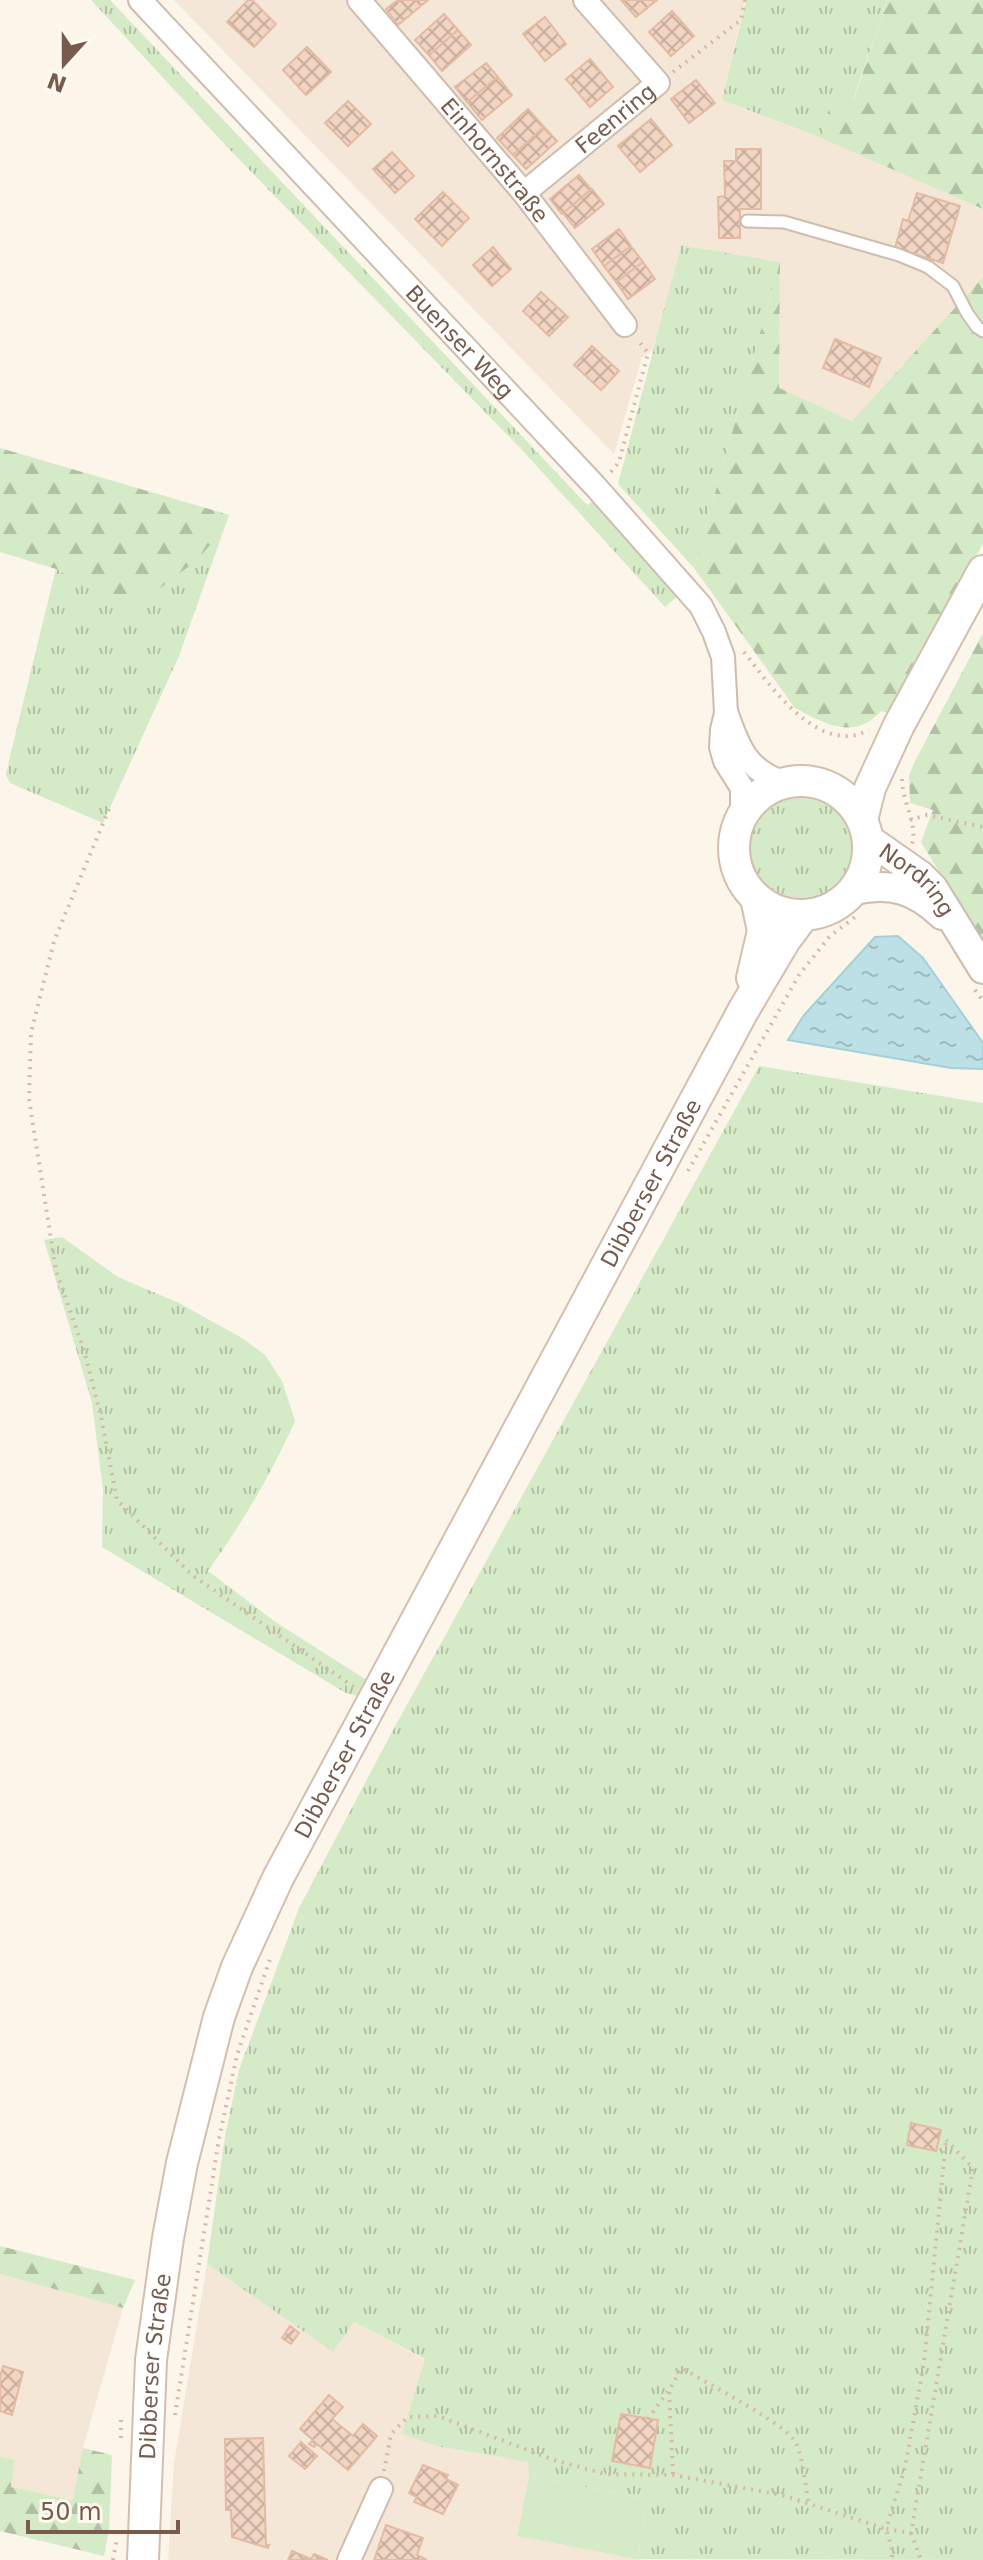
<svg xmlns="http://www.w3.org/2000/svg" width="983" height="2560" font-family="'DejaVu Sans',sans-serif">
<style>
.residential{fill:#f4e7d7}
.grass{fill:url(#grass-tufts)}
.forest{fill:url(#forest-firs)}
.pitch{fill:#d5eac7}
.water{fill:url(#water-ripples);stroke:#a4d0d8;stroke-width:2}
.building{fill:url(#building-cross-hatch);stroke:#e4bba2;stroke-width:2}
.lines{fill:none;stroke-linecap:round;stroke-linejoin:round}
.service-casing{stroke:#cebdaf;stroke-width:15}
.minor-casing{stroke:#cebdaf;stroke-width:26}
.tertiary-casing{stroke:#cebdaf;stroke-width:32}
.secondary-casing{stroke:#d4bfaf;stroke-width:34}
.path{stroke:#d7b8a4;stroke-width:4;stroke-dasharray:2 6;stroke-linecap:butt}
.service{stroke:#fff;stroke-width:11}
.minor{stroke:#fff;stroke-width:22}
.tertiary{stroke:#fff;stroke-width:28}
.secondary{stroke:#fff;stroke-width:30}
.labels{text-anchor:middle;stroke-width:6;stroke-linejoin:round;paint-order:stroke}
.street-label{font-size:22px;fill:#775c4d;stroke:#fff9f0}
</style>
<defs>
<pattern id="grass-tufts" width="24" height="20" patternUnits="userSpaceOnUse" patternTransform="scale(2)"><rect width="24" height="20" fill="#d5eac7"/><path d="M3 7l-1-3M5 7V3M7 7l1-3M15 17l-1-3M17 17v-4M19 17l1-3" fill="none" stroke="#b2c1a4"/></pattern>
<pattern id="forest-firs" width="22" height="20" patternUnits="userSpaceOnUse" patternTransform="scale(2)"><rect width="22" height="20" fill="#d5eac7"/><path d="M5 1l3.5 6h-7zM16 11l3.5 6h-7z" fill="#b2c1a4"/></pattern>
<pattern id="water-ripples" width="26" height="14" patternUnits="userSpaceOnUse" patternTransform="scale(2)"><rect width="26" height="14" fill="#bde0e6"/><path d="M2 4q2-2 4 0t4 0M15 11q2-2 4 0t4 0" fill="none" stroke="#9eb9bd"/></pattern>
<pattern id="building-cross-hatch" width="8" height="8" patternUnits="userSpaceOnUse" patternTransform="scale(2)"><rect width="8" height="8" fill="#f1d4c1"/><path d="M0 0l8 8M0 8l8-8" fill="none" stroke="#c8af9f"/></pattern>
</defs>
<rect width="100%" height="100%" fill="#fcf5e9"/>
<!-- residential -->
<path class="residential" d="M174,0H745L722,100L916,175L983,207V277L853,421L779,389L780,262L681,245L654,349L642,357L614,454Z
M207,2264L332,2351L354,2322L425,2360L403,2434L436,2446L528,2462L529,2476L517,2536L644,2560H168L174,2463Z
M0,2274L123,2308L83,2448L74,2500L11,2487L15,2460L0,2456Z"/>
<!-- grass -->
<path class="grass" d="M91,0H110L587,505L595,500L679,595L665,607L523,451L231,151Z
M746,0H887L853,100L832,98L821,138L722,100Z
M681,245L780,262L694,568L618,484Z
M216,511L229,515L179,656L103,823L10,783L6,775L10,756L56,569L113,599L216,538Z
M749 848a53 53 0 1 1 106 0a53 53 0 1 1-106 0Z
M759,1066L983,1103V2560L637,2559L648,2499L529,2476L528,2462L436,2446L402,2434L425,2359L354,2322L333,2352L207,2264L225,2136L239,2070L299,1908L392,1732Z
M62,1237L118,1277L179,1303L242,1338L265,1355L282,1381L295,1421C271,1475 242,1523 208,1571L274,1621L379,1688L373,1700L346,1693L102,1547L103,1489L92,1403L44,1240Z"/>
<!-- forest -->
<path class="forest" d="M887,0H983V209L821,138L832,97L854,99Z
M780,262L779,388L852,421L983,277V543L894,714L881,711C854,741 825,724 795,708L694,568Z
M0,448L216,511V538L197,560L159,589L113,599L56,569L0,552Z
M983,633V945L921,842L933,810L910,803L909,776L914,763Z
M0,2246L135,2280L123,2308L0,2274Z
M83,2448L112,2455L109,2530L104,2556L0,2531V2456L15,2460L11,2487L73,2500Z"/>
<!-- pitch -->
<path class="pitch" d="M529,2476L648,2499L637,2559L517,2536Z"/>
<!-- water -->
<path class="water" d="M898,936L923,958L983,1043V1069L951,1068L788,1040L804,1015L875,937Z"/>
<!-- building -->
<path class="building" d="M248,0H252L276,24L254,47L227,22Z
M398,0H428L398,25L386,9Z
M621,0H657L636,17Z
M672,11L694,36L671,56L649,32Z
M444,14L458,30L429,55L415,40Z
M545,17L566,44L545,61L523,34Z
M458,30L471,45L442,71L429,55Z
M307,47L331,72L306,95L283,70Z
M590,59L613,87L590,107L566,79Z
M486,63L498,77L467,102L455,87Z
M498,77L512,95L482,120L467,102Z
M696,80L715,103L689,123L671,99Z
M348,101L371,124L348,146L325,123Z
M528,109L544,127L513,155L497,138Z
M651,119L672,145L640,172L618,146Z
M544,127L557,141L526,169L513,155Z
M736,149H761V209H740V238H719L718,197L725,196L724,161H736Z
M392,152L414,176L395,193L373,169Z
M579,175L591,189L562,214L550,199Z
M592,189L604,204L575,228L563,213Z
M443,192L469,218L442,246L415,219Z
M917,193L960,206L943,263L895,248L903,219L908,221Z
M619,229L631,246L604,266L592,249Z
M631,246L643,262L616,282L604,266Z
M493,247L511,269L492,286L473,265Z
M643,262L655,279L628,299L616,282Z
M541,292L568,317L549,336L523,311Z
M835,339L881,358L869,387L823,368Z
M592,346L619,371L601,390L574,365Z
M911,2123L941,2130L936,2151L907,2145Z
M290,2326L299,2333L291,2344L282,2338Z
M3,2366L23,2372L12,2415L0,2411V2377Z
M329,2395L343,2407L332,2419L353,2436L363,2424L377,2436L348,2470L317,2444L314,2447L309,2444L313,2440L300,2429Z
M621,2414L658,2420L650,2468L612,2461Z
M263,2438L266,2545H269L268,2548L232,2537L231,2510H226L225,2439Z
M301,2442L317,2456L305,2469L289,2456Z
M423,2465L448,2475L446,2479L458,2485L443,2514L414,2502L417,2497L409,2493Z
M386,2525L423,2538L417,2555L427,2560H374Z
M292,2551L311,2559L314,2554L328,2560H288Z"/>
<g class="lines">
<defs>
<path id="service" d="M747,221L784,222L899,255L928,267L953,286L967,313L977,327L983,331"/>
<g id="minor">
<path id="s1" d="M140,0L595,486L701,606L714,632L723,657L726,713L722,730L721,747L725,761L742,788V816"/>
<path id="s2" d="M359,0L524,193L625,325"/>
<path id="s3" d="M524,193L658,83L585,0"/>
<path d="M727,714C739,749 748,772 786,783"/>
<path d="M349,2560L381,2489"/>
</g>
<g id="tertiary">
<path id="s4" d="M867,838L920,875L933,888L983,969"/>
<path d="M854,890C891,882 915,889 942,915"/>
</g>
<g id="secondary">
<circle cx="801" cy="848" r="67"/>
<path d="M862,820L870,788L899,725L983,571"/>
<path d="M752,978L763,931L756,898"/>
<path id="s5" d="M143,2560L151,2360L168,2238L182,2163L219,2017L237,1967L278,1878L743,1011L785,940L803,916"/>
</g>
</defs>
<!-- service casing -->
<use href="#service" class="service-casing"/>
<!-- minor casing -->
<use href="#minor" class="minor-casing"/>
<!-- tertiary casing -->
<use href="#tertiary" class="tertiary-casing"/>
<!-- secondary casing -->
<use href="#secondary" class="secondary-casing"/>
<!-- path -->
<path class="path" d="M673,72L741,20L745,0
M611,472L619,462L648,353L637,339
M744,652C770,685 818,757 869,730
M902,779C902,801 918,824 912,844
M109,809L54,941L31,1033L29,1099L56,1271L84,1350L101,1417L117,1500L192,1575L354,1687
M910,820L927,815L983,827
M975,990L983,1001
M688,1171L799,975L830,936L859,914
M946,2140L973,2168L911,2533L886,2529L905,2467L924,2363Z
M175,2415L219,2139L237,2055L270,1959
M648,2419L668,2391
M121,2438V2417L124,2418
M384,2471L391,2434L408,2417L438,2416L554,2460L605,2474L673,2475L782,2495L886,2529L893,2552L891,2560
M673,2474L669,2390L682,2368C704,2382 787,2424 796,2443C803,2458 805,2486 809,2503
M911,2533L921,2560
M113,2560L117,2539"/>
<!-- service -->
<use href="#service" class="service"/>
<!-- minor -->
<use href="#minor" class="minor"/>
<!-- tertiary -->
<use href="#tertiary" class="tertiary"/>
<!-- secondary -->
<use href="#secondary" class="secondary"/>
</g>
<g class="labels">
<!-- street labels -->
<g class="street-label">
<text dy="8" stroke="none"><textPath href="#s3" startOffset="118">Feenring</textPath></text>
<text dy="8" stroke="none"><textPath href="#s2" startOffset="210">Einhornstraße</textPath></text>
<text dy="8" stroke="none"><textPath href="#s1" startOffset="468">Buenser Weg</textPath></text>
<text dy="8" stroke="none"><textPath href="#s4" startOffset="66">Nordring</textPath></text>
<text dy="8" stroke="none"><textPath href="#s5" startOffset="1490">Dibberser Straße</textPath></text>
<text dy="8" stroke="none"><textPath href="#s5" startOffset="842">Dibberser Straße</textPath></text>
<text dy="8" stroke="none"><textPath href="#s5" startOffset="194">Dibberser Straße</textPath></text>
</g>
</g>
<!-- north arrow -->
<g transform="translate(64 64) rotate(201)" stroke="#fff9f0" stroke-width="6" paint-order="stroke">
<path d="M0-6L14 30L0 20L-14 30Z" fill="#775c4d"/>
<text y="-12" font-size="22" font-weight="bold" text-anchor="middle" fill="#775c4d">N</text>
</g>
<!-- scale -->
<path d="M28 2520v12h150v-12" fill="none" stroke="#775c4d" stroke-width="4"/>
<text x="40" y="2520" font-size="24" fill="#775c4d" stroke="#fff9f0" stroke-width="6" paint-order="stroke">50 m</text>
</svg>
